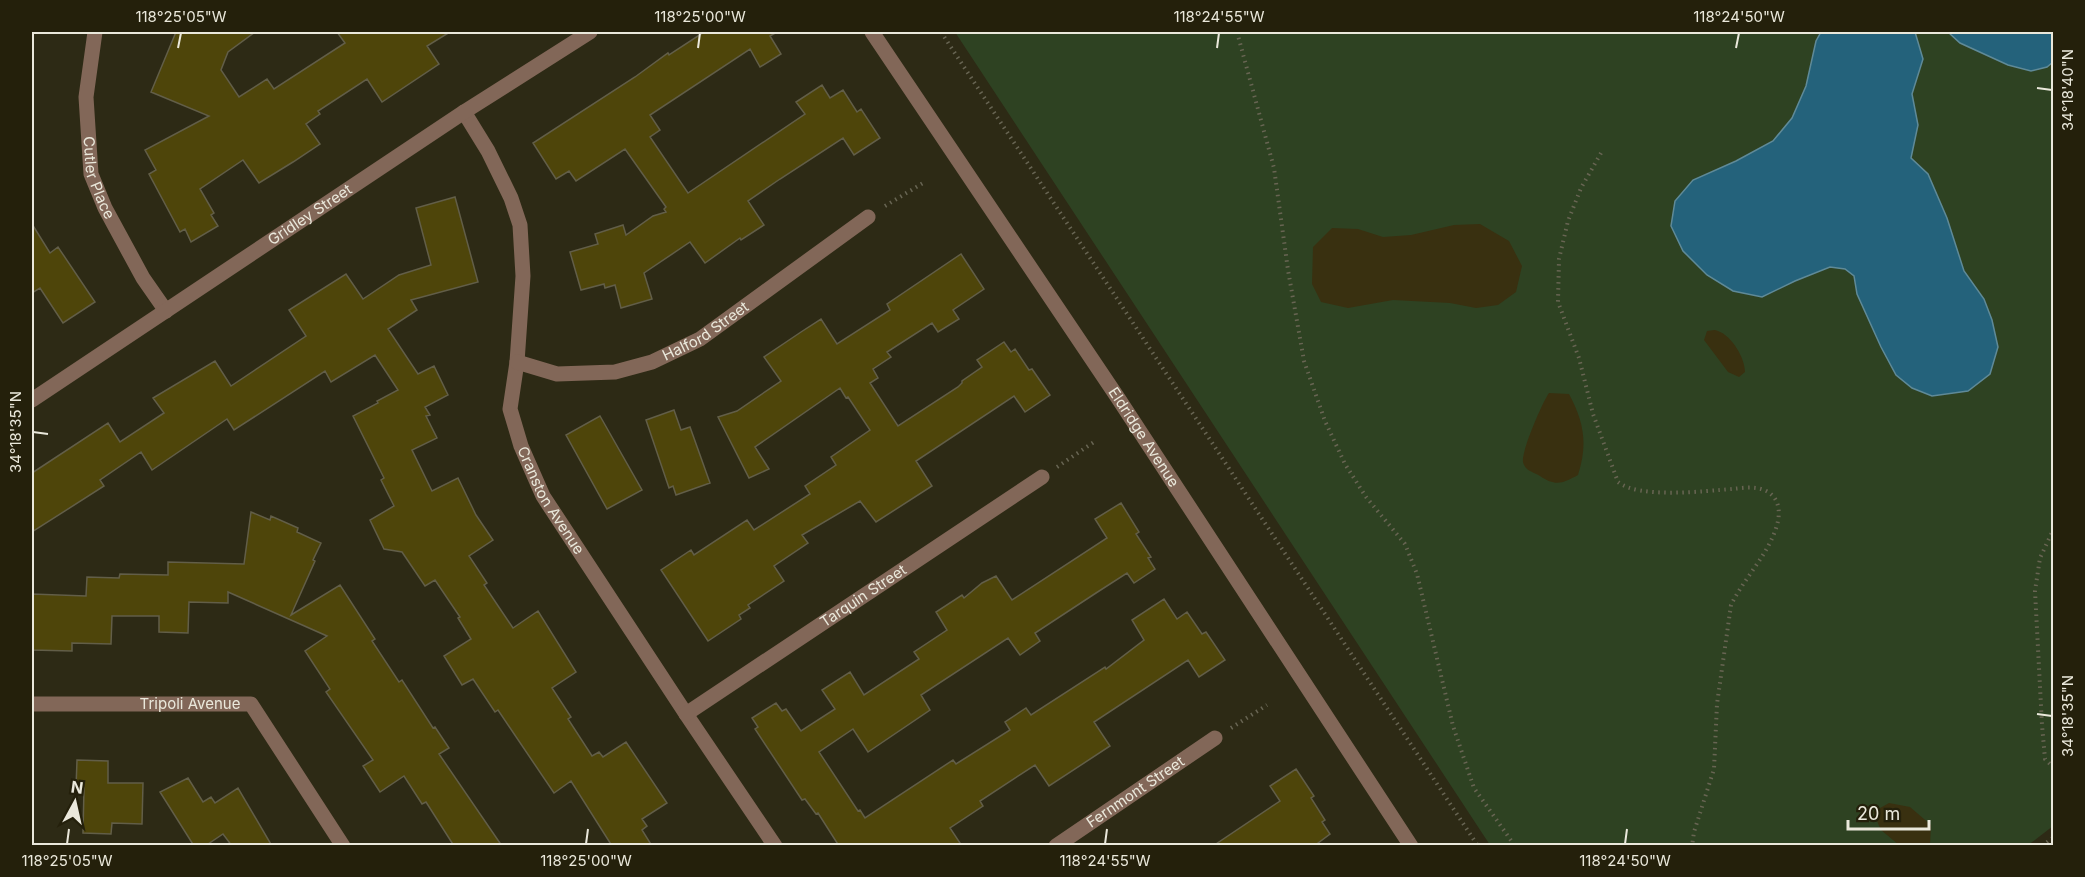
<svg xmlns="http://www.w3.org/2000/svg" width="2085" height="877" font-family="Inter,sans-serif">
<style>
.green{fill:#2e4222}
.sand{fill:#393010}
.water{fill:#24627b;stroke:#5f8a98;stroke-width:1.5}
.building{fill:#4e450a;stroke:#625e48;stroke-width:1.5}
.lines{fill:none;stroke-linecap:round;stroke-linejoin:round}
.path{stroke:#686553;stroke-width:4;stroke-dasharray:1.5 4.5;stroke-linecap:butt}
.minor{stroke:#826758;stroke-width:15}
.ticks{fill:none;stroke:#eae8db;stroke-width:2}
.labels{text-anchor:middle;stroke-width:4.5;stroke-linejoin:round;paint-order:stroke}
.street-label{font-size:15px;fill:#eae8db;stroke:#24200b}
.neatline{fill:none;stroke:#eae8db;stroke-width:2}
.ticks-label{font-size:15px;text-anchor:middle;fill:#eae8db}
</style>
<rect width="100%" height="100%" fill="#2d2a15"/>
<!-- green -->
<path class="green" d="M955,32H2053V826L2027,846L1490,845Z"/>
<!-- sand -->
<path class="sand" d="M1480,224L1509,241L1522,266L1516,292L1498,305L1476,308L1450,303L1393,300L1348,308L1321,302L1312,284L1313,247L1332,228L1358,229L1383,237L1411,235L1454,225Z
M1707,331C1711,331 1714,329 1718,331C1732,336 1745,358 1745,372L1739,377L1728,372L1704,340Z
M1549,393L1569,394C1584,422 1588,444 1578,475C1563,483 1556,487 1540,476C1534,472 1525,471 1523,462C1521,452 1542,403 1549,393Z
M1889,803L1910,807L1931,825L1930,845H1899L1881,830L1873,812Z"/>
<!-- water -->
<path class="water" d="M1821,32H1915L1923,59L1912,94L1918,125L1911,158L1928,174L1947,218L1964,271L1984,299L1992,320L1998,347L1990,374L1968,391L1932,396L1912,388L1896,375L1881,347L1857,294L1854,276L1845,269L1830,267L1795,281L1762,297L1733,291L1707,275L1683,251L1671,226L1675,201L1693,180L1736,161L1773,141L1792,118L1806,86L1816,41Z
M1948,32H2053V62L2047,67L2031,71L2008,65L1960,43Z"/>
<!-- building -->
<path class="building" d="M176,32H255L228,52L221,70L239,97L267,79L274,89L345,43L337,32H450L427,46L439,64L382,102L367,79L318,111L320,114L306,124L320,144L293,162L259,183L243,160L200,189L214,213L211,215L218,226L191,242L185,229L180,232L149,174L156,170L145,150L209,116L151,92Z
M704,32H777L770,36L781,54L760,67L750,49L650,115L660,130L650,137L688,193L805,114L796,102L822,85L830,98L843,90L857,112L861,109L880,138L854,155L843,138L780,179L748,201L764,225L741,240L740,238L705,263L690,242L644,273L652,299L621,308L615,285L605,288L604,284L581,290L570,252L598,244L595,234L623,225L626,235L653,216L666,212L664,209L666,207L625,149L576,181L569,171L556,179L533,143L635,77L668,53L669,55Z
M455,197L478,282L411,300L417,310L388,329L418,374L434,366L448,395L425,407L430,415L426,416L437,438L412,450L432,491L458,478L476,515L493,540L469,556L487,583L484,585L513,628L538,611L576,672L552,688L571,717L568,719L592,756L599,752L603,757L626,742L667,803L642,819L647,826L642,830L652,846H612L571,781L554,793L498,710L495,712L473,679L462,685L444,656L471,639L458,618L460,617L435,580L425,586L402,552L384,549L370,520L394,506L381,480L384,478L353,416L378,403L377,401L398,390L375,355L331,382L325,371L234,430L227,419L152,470L141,452L100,480L104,486L32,532V473L108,423L120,442L164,413L153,398L215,361L231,386L306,336L289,310L346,274L363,299L399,275L431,265L416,208Z
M32,224L50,253L58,247L95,302L63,323L40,288L32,293Z
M961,254L984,289L953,310L959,319L938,332L932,323L887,352L891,357L873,369L878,378L870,383L898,426L958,387L962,383V381L982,367L977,360L1004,342L1011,352L1015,349L1029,370L1032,369L1050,395L1025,412L1014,396L916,461L932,486L876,522L860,501L802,535L808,543L774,566L784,581L748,605L750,608L739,615L741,619L708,641L661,570L691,550L694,555L747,520L754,530L810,494L805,486L836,465L831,457L870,430L848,397L846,398L840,388L755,447L769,469L749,478L718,417L737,411L781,381L764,357L801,332L821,319L837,344L890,310L887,304Z
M674,410L681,430L690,427L710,483L676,495L673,486L669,488L646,420Z
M600,416L642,490L607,509L566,435Z
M1121,503L1139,532L1136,534L1151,557L1148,558L1155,569L1134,583L1127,573L1096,593L1035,633L1040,641L1020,655L1008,638L921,695L930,710L868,752L853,729L819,752L858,811L860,810L865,818L953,760L956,764L1010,730L1005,722L1026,708L1031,715L1105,667L1106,669L1144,640L1132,620L1164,599L1177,619L1187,612L1202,634L1206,632L1225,660L1199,677L1188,660L1094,722L1110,746L1049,786L1035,765L980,801L983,806L950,828L962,846H839L818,813L816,814L805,799L802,800L755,729L758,727L752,718L776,703L782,711L786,709L801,731L835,709L822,690L850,672L864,695L919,659L914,652L947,630L936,612L962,595L964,598L982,583L996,576L1012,600L1107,538L1095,519Z
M251,512L270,520L271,516L298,528L297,532L321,543L313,560L315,561L291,615L340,585L375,639L372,641L399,682L402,680L433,728L435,727L449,748L439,754L502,846H454L426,802L422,804L404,776L380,792L363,766L373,760L326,692L330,689L305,651L327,636L228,592V603L189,602L188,633L159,632V616H112L111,644L72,643V651L32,650V594L86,596L87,577L119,578L120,574L168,575V562L244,564Z
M77,760L108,761V783H143L142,824L112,823L111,834L83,833L84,788H76Z
M1296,769L1314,796L1311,798L1325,820L1322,822L1330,834L1314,846H1213L1280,801L1270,786Z
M188,778L203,802L211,797L215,803L238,788L272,846H232L223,834L205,846H194L160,792Z"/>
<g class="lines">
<!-- path -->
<path class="path" d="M941,32L1478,846
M1237,32L1274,168L1288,270L1304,361L1325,421L1345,464L1366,497L1405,544L1417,574L1453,726L1474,788L1515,846
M1601,153L1581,188L1568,221L1559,259L1558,302L1579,358L1593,414L1618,482C1639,499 1705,491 1732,489C1742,488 1754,486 1764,490C1779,496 1781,511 1777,525C1769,554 1744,578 1731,605L1717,704L1714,769L1694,832L1692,846
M885,206L923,183
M1057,467L1094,442
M2054,528L2040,558L2035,591L2042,725L2045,759L2054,768
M1231,728L1267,705
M2042,846L2054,837"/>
<!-- minor -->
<g class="minor">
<path id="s1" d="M95,32L86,97L91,174L105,208L143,278L166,311"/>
<path id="s2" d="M872,32L1118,398L1411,846"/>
<path id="s3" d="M464,112L488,151L511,198L520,225L523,276L517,362L510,409L521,446L543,496L686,714L775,846"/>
<path id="s4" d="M517,362L557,374L615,372L652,362L700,339L868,217"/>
<path id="s5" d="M32,400L464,112L590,32"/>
<path id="s6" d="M32,704H251L343,846"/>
<path id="s7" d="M686,714L1042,477"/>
<path id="s8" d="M1056,846L1215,738"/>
</g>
</g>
<!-- ticks -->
<path class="ticks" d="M178,48L181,33M698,48L700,33M1217,48L1219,33M1736,48L1739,33M2037,88L2052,90M33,432L48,434M2037,714L2052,716M67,844L69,829M586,844L588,829M1105,844L1107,829M1625,844L1627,829"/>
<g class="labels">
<!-- street labels -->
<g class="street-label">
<text dy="5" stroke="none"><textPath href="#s1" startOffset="148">Cutler Place</textPath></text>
<text dy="5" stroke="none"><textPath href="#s5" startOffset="334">Gridley Street</textPath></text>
<text dy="5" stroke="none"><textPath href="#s4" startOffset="200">Halford Street</textPath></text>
<text dy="5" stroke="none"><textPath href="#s2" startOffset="488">Eldridge Avenue</textPath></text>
<text dy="5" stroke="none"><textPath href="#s3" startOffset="412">Cranston Avenue</textPath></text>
<text dy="5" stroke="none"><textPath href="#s7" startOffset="213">Tarquin Street</textPath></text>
<text dy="5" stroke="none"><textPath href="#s6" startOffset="158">Tripoli Avenue</textPath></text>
<text dy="5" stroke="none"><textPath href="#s8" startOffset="96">Fernmont Street</textPath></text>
</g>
</g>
<!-- border -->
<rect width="2085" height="877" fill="none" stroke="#24200b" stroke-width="66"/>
<!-- north arrow -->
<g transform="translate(75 802) rotate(8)" stroke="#24200b" stroke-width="4.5" paint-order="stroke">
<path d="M0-4.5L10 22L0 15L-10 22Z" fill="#eae8db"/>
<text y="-9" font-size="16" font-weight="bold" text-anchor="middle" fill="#eae8db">N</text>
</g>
<!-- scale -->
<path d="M1848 820v9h81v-9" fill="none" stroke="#eae8db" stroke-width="3"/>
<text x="1857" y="820" font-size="18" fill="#eae8db" stroke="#24200b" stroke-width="4.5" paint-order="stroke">20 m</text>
<rect x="33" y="33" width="2019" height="811" class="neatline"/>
<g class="ticks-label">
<text x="181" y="22">118°25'05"W</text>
<text x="700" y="22">118°25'00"W</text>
<text x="1219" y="22">118°24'55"W</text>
<text x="1739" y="22">118°24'50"W</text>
<text transform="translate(2068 90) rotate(-90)" y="5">34°18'40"N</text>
<text transform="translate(16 432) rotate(-90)" y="5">34°18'35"N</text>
<text transform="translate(2068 716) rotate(-90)" y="5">34°18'35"N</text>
<text x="67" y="866">118°25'05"W</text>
<text x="586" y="866">118°25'00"W</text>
<text x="1105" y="866">118°24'55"W</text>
<text x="1625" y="866">118°24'50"W</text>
</g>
</svg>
